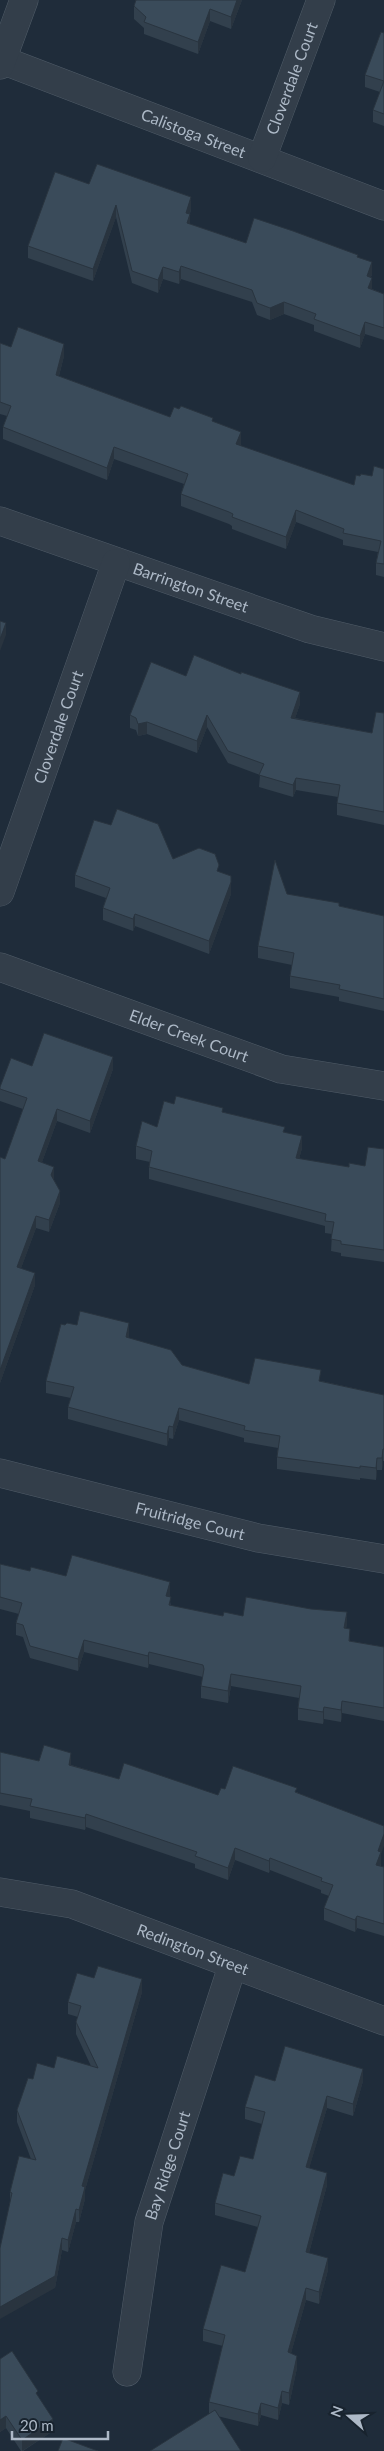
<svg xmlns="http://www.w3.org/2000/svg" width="384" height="2451" font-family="Lato,sans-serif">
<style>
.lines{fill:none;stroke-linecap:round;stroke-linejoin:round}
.minor-casing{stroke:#505c68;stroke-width:29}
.minor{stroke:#333e4a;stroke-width:28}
.wall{fill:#32404d}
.shaded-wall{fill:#29343f}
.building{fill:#3a4b5a;stroke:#29343f}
.labels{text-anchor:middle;stroke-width:4;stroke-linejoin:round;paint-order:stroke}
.street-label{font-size:16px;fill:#adb9c7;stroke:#18232e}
</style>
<rect width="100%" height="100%" fill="#1f2c3a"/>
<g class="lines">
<defs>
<g id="minor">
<path id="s1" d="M2,60L384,206"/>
<path d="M0,65L24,0"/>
<path id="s2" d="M262,158L321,0"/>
<path id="s3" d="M0,521L310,629L384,647"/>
<path id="s4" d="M0,892L116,563"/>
<path id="s5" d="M0,967L281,1069L384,1086"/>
<path id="s6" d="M0,1473L258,1538L384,1559"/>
<path id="s7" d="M0,1892L72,1904L384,2021"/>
<path id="s8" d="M127,2372L149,2222L233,1964"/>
</g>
</defs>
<!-- minor casing -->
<use href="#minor" class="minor-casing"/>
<!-- minor -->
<use href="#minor" class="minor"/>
</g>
<!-- wall -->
<path class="wall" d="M136,0H242L231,29L210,21L198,54L144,34V28L134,19V6Z
M384,33V126L373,122V110L380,92L365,87V75Z
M89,184L191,209L190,214V224L246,243L358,257L372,274L371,277L372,289L384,294V340L365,334L360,348L314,331V325L284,314L270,320L257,315L252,302L181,279L179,284L163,279L158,293L132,283L116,217L93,281L28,258V246Z
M0,343L11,347L64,356L59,376L170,417L213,422L241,444L240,446L354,485L360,476H372L384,469V577L376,575V563L378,552L343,545V540L296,522L286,549L232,529V526L229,524L181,506V494L184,484L114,459L107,480L3,439V427L7,416L0,414Z
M186,676L300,704L295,718L372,733L384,713V825L337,815V803L338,797L296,790L293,797L259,787L260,775L228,763L207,727L197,753L147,734L138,736L136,730L130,728V715Z
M173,859L219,872L231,894L209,954L135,926L133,931L103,920V908L106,898L75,887V875Z
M287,894L384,916V1011L339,1001V997L290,988V976L292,965L258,958V946Z
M32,1066L113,1069L90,1133L57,1121L42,1162L54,1179L53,1180L60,1203L49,1232L36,1228L21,1268L35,1285L0,1383V1157L5,1159L23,1109L0,1101V1087Z
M174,1104L223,1112L285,1132L302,1148L299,1159L349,1167L365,1166L384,1149V1262L341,1256V1253L331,1251L332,1234L325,1233V1226L149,1179V1167L150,1162L136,1159V1146L157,1127Z
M65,1325H77L129,1335L128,1338L182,1365L249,1384L321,1381L384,1395V1461H383L382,1470H377L376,1480L360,1478V1480L277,1469V1457L278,1448L244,1442V1438L179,1420L173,1439L169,1438L167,1446L68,1419V1407L71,1398L46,1393V1381Z
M0,1564L30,1571L66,1576L170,1594L169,1597L171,1606L223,1616H243L347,1624L346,1628L350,1641L384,1647V1721L342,1713L341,1722L324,1719L323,1724L298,1720V1708L299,1698L231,1686L228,1703L201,1698V1686L203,1677L149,1664L148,1668L84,1652L78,1671L30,1658L23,1637L16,1635V1623L19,1614L0,1609Z
M0,1752L39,1761L71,1765L119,1779L218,1795L225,1789L297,1792L381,1854V1866L384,1867V1936L357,1928L355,1932L324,1920V1908L329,1896L321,1893V1890L270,1870L269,1873L235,1860L228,1880L195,1868V1864L86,1827L85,1830L30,1818V1811L0,1805Z
M94,1978L142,1992L85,2190V2199L79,2222H76L68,2252L62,2250L55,2288L10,2204V2192L31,2159L17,2122V2110L33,2079L54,2068L91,2066L76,2034V2022L78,2017L68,2014V2002Z
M275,2081H363L353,2116L327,2108L309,2168L327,2185L309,2253L328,2270L319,2304L306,2300L291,2353L297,2368L289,2405L282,2403L278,2420L261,2415L258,2426L209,2414V2402L223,2346L203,2341V2329L245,2272L258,2227L215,2215V2203L234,2176L253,2159L262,2124L245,2119V2107Z
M0,2359L38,2396L53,2431L23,2451H21L6,2428L0,2432Z"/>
<!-- shaded-wall -->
<path class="shaded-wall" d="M237,0H242L231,29V17Z
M210,9V21L198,54V42Z
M191,197V209L186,225V213Z
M116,205V217L93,281V269Z
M190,214V226L187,223Z
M372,262V274L367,288V276Z
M181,266V279L179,284V272Z
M163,267V279L158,293V280Z
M372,278V290L368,288Z
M284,302V314L270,320V308Z
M365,322V334L360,348V336Z
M64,344V356L56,387V375Z
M241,432V444L236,456V444Z
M114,447V459L107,480V468Z
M296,510V522L286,549V537Z
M6,623V635L0,651V639Z
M300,692V704L291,730V718Z
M207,715V727L197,753V741Z
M147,722V734L138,736V724Z
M296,778V790L293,797V785Z
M231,876V894L209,954V941Z
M135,914V926L133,931V919Z
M113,1057V1069L90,1133V1121Z
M57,1109V1121L38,1173V1161Z
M302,1136V1148L296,1171V1158Z
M54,1167V1179L51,1187V1175Z
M60,1191V1203L49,1232V1220Z
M36,1216V1228L17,1279V1267Z
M35,1273V1285L0,1383V1370Z
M129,1323V1335L126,1349V1337Z
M179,1408V1420L173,1439V1427Z
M169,1426V1438L167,1446V1434Z
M383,1449V1461L382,1470V1458Z
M377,1458V1470L376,1480V1468Z
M170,1582V1594L166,1608V1596Z
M347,1612V1624L344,1640V1628Z
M84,1640V1652L78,1671V1659Z
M149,1652V1664L148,1668V1656Z
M231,1674V1686L228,1703V1691Z
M342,1701V1713L341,1722V1710Z
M324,1707V1719L323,1724V1712Z
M71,1753V1765L69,1777V1765Z
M86,1814V1827L85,1830V1818Z
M384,1834V1846L381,1854V1864L376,1877L378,1851Z
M235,1848V1860L228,1880V1868Z
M270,1858V1870L269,1873V1861Z
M357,1916V1928L355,1932V1920Z
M142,1979V1992L85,2190V2199L79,2222V2210L82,2186Z
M363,2069V2081L353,2116V2104Z
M327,2096V2108L306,2179V2167Z
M327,2173V2185L306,2264V2252Z
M76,2209V2222L68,2252V2240Z
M62,2238V2250L55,2288L0,2319V2307Z
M328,2258V2270L319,2304V2292Z
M306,2288V2300L288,2364V2352Z
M297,2356V2368L289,2405V2393Z
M282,2391V2403L278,2420V2408Z
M261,2403V2415L258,2426V2414Z
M6,2416V2428L0,2432V2420Z
M53,2419V2431L22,2451V2440Z"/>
<!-- building -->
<path class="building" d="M136,0H237L231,17L210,9L198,42L144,22L146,17L134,6Z
M381,32L384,33V114L373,110L384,81L365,75Z
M97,164L191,197L186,213L190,214L187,223L246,243L254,218L293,231L358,255L357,257L372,262L367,276L372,278L368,288L384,294V328L365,322L360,336L314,319L316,314L284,302L270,308L257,303L252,290L181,266L179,272L163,267L158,280L132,271L116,205L93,269L28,246L55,172L89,184Z
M18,327L64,344L56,375L170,417L174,407L179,409L181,406L213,418L212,421L241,432L236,444L354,485L356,475L360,476L361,474L372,476L374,466L384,469V564L376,563L381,541L343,533L344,529L296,510L286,537L232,517L233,514L229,512L181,494L188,474L114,447L107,468L3,427L11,406L0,402V343L11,347Z
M0,621L6,623L0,639Z
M194,655L241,674V672L300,692L291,718L372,733L376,712L384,713V812L337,803L340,785L296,778L293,785L259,775L264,764L228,751L207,715L197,741L147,722L138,724L136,718L130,715L151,662L186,676Z
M117,809L158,824L173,859L199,848L215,854L219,865L217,871L231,876V882L209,941L135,914L133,919L103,908L110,888L75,875L94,820L111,825Z
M275,860L287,894L339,903V906L384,916V999L339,989L340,985L290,976L294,953L258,946Z
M44,1033L113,1057L90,1121L57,1109L38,1161L54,1167L51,1175L60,1191L49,1220L36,1216L17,1267L35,1273L0,1370V1157L5,1159L27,1098L0,1089V1087L11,1058L32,1066Z
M176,1096L223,1108L222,1112L285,1127L283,1132L302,1136L296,1158L349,1167V1163L365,1166L368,1147L384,1149V1250L341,1244V1241L331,1239L334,1222L325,1221L326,1214L149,1167L152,1151L136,1146L142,1121L157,1127L164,1101L174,1104Z
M80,1311L129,1323L126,1337L171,1350L182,1365L249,1384L255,1358L321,1370L319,1381L384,1395V1449H383L382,1458H377L376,1468L360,1466V1468L277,1457L280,1436L244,1430L245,1426L179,1408L173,1427L169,1426L167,1434L68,1407L74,1387L46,1381L61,1324L65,1325L67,1323L77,1325Z
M72,1555L170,1582L166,1596L171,1597L169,1605L223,1616L224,1612L243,1616L246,1597L311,1609L347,1612L344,1628L350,1629L349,1641L384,1647V1708L342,1701L341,1710L324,1707L323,1712L298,1708L301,1686L231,1674L228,1691L201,1686L204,1669L203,1665L149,1652L148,1656L84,1640L78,1659L30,1646L23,1625L16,1623L22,1603L0,1597V1564L30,1571L31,1567L66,1576Z
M44,1745L71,1753L69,1765L119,1779L124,1763L218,1795L221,1788L225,1789L233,1766L297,1788L295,1792L384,1826V1834L378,1851L381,1852L376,1865L384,1867V1924L357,1916L355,1920L324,1908L333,1885L321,1881L322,1878L270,1858L269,1861L235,1848L228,1868L195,1856L197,1852L86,1814L85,1818L30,1806L32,1799L0,1793V1752L39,1761Z
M98,1966L142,1979L82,2186L85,2187L79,2210L76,2209L68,2240L62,2238L55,2276L0,2307V2248L12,2193L10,2192L19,2156L36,2160L17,2110L28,2078L33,2079L37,2063L54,2068L57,2056L98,2068L76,2022L81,2006L68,2002L77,1973L94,1978Z
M285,2046L363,2069L353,2104L327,2096L306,2167L327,2173L306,2252L328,2258L319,2292L306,2288L288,2352L297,2356L289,2393L282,2391L278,2408L261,2403L258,2414L209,2402L225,2335L203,2329L221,2265L245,2272L261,2216L215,2203L223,2173L234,2176L240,2156L253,2159L265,2112L245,2107L255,2075L275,2081Z
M12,2351L38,2391L36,2393L53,2419L22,2440L6,2416L0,2420V2359Z
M215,2410L241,2451H150Z
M63,2438L98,2451H58Z"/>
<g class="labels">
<!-- street labels -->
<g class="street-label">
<text dy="6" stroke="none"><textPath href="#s2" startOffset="85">Cloverdale Court</textPath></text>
<text dy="6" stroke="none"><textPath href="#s1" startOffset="205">Calistoga Street</textPath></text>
<text dy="6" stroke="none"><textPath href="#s3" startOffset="202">Barrington Street</textPath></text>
<text dy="6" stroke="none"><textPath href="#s4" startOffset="175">Cloverdale Court</textPath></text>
<text dy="6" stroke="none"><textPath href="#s5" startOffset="201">Elder Creek Court</textPath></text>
<text dy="6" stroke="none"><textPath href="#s6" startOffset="196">Fruitridge Court</textPath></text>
<text dy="6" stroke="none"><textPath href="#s7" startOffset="202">Redington Street</textPath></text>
<text dy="6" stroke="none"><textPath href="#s8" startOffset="211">Bay Ridge Court</textPath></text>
</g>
</g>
<!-- north arrow -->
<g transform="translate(349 2416) rotate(290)" stroke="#18232e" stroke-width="4" paint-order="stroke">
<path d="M0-4L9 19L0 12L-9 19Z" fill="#adb9c7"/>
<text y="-8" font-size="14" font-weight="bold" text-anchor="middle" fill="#adb9c7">N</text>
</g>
<!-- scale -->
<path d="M12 2431v8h96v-8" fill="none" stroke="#adb9c7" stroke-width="2.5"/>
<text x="20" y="2431" font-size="15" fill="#adb9c7" stroke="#18232e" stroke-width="4" paint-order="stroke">20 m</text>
</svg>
